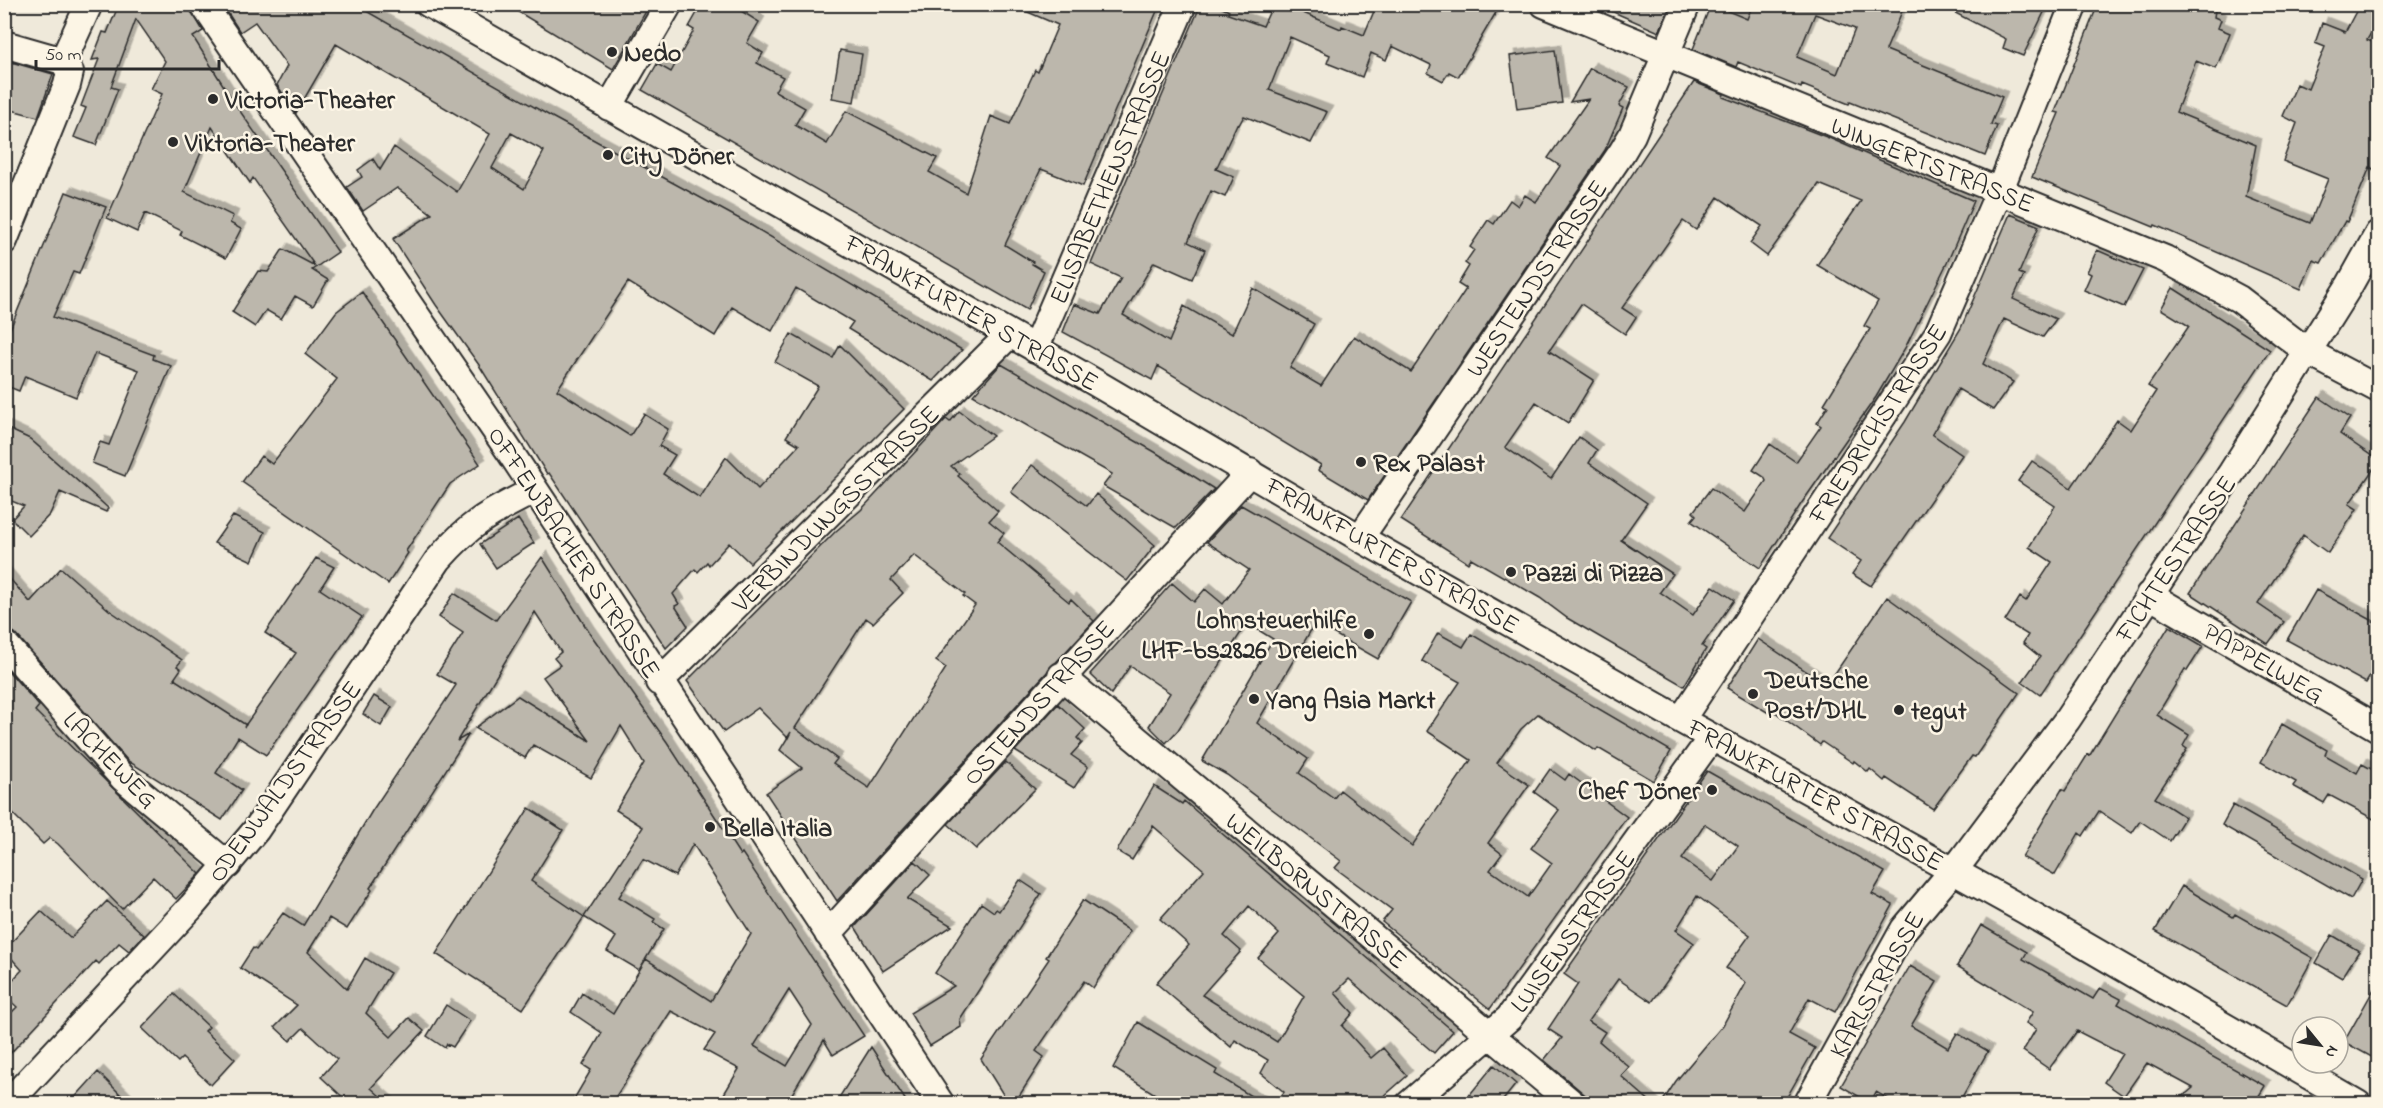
<svg xmlns="http://www.w3.org/2000/svg" width="2383" height="1108" font-family="'Indie Flower',sans-serif">
<style>
.building{fill:#bcb7ac;stroke:#2b2b2b;stroke-width:1.5;fill-rule:evenodd;filter:url(#shadow)}
.lines{fill:none;stroke-linecap:round;stroke-linejoin:round}
.minor-casing{stroke:#2b2b2b;stroke-width:30}
.minor{stroke:#fcf5e5;stroke-width:26}
.poi-dot{fill:#2b2b2b;stroke:#fcf5e5;stroke-width:2}
.labels{text-anchor:middle;stroke-width:5;stroke-linejoin:round;paint-order:stroke}
.poi-label{font-size:26px;font-weight:bold;fill:#2b2b2b;stroke:#fcf5e5;text-anchor:start}
.street-label{font-size:26px;fill:#2b2b2b;stroke:#fcf5e5}
</style>
<defs>
<filter id="shadow"><feDropShadow dx="5.5" dy="-5.5" stdDeviation="0" flood-color="#0004"/></filter>
</defs>
<rect width="100%" height="100%" fill="#efe9da"/>
<filter id="ink" filterUnits="userSpaceOnUse"><feTurbulence type="fractalNoise" baseFrequency=".0167" numOctaves="2"/><feDisplacementMap in="SourceGraphic" scale="12" xChannelSelector="R" yChannelSelector="G"/><feConvolveMatrix kernelMatrix="1 2 1 2 8 2 1 2 1" color-interpolation-filters="sRGB"/></filter>
<g filter="url(#ink)">
<!-- building -->
<path class="building" d="M119,4H188L203,31L193,37L235,104L338,252L312,270L328,280L313,306L295,296L281,319L266,310L255,327L232,312L258,271L268,272L283,249L315,266L253,178L250,183L212,127L184,192L233,216L230,223L241,229L226,258L180,235L182,231L145,213L137,232L107,218L162,94L151,89L165,61L136,19L111,87L118,89L96,145L74,137L86,108L81,106L99,59L92,60L103,32L107,33Z
M222,4H354L550,116L747,223L962,350L933,381L848,329L853,322L796,288L772,331L732,307L715,336L628,282L557,390L630,436L644,414L668,429L659,446L675,455L663,474L700,498L726,457L758,489L799,445L786,437L818,386L775,362L791,334L833,358L840,345L904,409L750,563L729,543L709,565L707,562L698,572L695,569L673,594L679,604L675,606L688,626L666,648L549,473L547,474L479,365L436,305L393,239L432,214L397,188L363,211L347,187L362,177L358,170L373,159L380,170L394,147L457,192L490,134L336,44L296,113L277,85L287,66L255,22L240,32ZM511,133L544,151L524,189L492,168Z
M505,4H650L613,69Z
M702,4H730L759,22L747,43L763,53L757,63L783,77L775,91L805,108L795,125L827,144L846,111L937,158L929,172L966,193L991,116L1010,124L1035,70L1038,72L1058,25L1009,4H1160L1083,186L1041,169L1005,245L1033,262L1032,264L1044,271L1027,310L642,90L657,64L671,72L694,30L689,27Z
M1201,4H1213L1229,11L1228,14L1263,26L1273,4H1304L1301,12L1341,29L1342,26L1364,35L1377,4H1501L1458,77L1449,72L1443,81L1428,73L1431,65L1392,46L1386,60L1371,53L1362,77L1327,63L1330,55L1290,37L1269,90L1327,112L1311,143L1244,116L1239,125L1237,124L1216,169L1234,177L1225,197L1211,191L1188,242L1205,250L1192,279L1154,262L1123,315L1169,342L1184,306L1232,334L1253,288L1314,324L1290,368L1321,386L1354,336L1411,372L1466,289L1458,284L1469,266L1465,263L1474,250L1470,247L1488,220L1494,224L1510,200L1518,206L1525,195L1536,202L1560,166L1548,158L1589,99L1570,102L1590,68L1629,87L1619,106L1623,108L1605,150L1368,500L1318,470L1321,465L1158,366L1152,380L1063,332L1074,304L1100,314L1121,278L1091,264Z
M1595,4H1671L1659,32Z
M1711,4L1747,19L1753,4H1905L1886,50L2002,97L1991,124L1997,126L1985,156L1850,102L1849,104L1802,85L1801,88L1738,62L1736,67L1693,49ZM1815,14L1855,29L1837,74L1797,57Z
M1938,4H2048L2023,56L2003,48L2006,39Z
M2098,4H2216L2214,17L2221,20L2218,28L2230,33L2216,69L2196,61L2176,112L2256,145L2246,197L2310,223L2328,179L2283,161L2297,123L2283,116L2297,84L2308,89L2325,47L2315,43L2322,23L2345,32L2360,4H2379V19L2367,40L2379,45V173L2370,167L2347,222L2345,221L2321,263L2313,260L2301,289L2155,225L2154,227L2032,177L2059,113L2055,112Z
M840,50L862,54L854,102L832,98Z
M1555,50L1562,103L1517,109L1510,56Z
M4,60L53,74L38,117L4,108Z
M1694,82L1724,94L1723,97L1829,138L1974,201L1947,263L1905,348L1876,397L1801,504L1760,568L1691,521L1696,515L1693,512L1711,488L1745,512L1766,481L1764,477L1753,470L1770,444L1796,462L1821,426L1817,423L1828,406L1824,404L1870,329L1864,326L1878,301L1817,265L1861,201L1819,184L1767,256L1750,243L1762,226L1718,197L1696,230L1683,221L1622,308L1636,317L1625,334L1581,304L1549,351L1594,380L1568,423L1536,402L1505,447L1551,479L1579,437L1597,450L1589,463L1647,503L1621,540L1673,574L1660,592L1693,615L1713,586L1734,600L1702,646L1706,649L1684,686L1567,618L1540,598L1471,558L1468,563L1401,520Z
M66,192L106,207L79,274L73,272L53,317L154,355L153,359L171,366L125,476L92,463L100,442L109,445L139,370L95,353L76,397L25,376L19,391L4,385V344Z
M2010,214L2039,226L2019,273L2024,275L2013,299L2056,319L2043,337L2004,319L1983,364L2013,382L1993,410L1958,389L1932,434L1962,455L1871,586L1852,574L1861,561L1827,538L1905,422L1961,328Z
M2097,250L2143,270L2124,307L2084,290L2091,274L2087,272Z
M2173,288L2270,350L2040,695L2022,682L2040,657L2023,643L2028,635L2005,621L2020,597L2026,601L2052,562L2029,547L2055,506L2018,481L2032,461L2071,488L2117,420L2131,430L2156,391L2148,386L2189,326L2161,309Z
M362,292L480,464L450,484L406,551L408,553L388,584L242,482L261,456L272,464L337,379L305,354L336,312Z
M1001,364L1155,452L1214,489L1176,528L1103,486L1112,474L973,395Z
M2319,397L2350,418L2340,434L2379,461L2349,504L2357,509L2328,553L2303,535L2258,604L2284,622L2268,644L2190,593Z
M959,411L993,436L951,466L960,474L958,476L998,511L989,521L1004,533L997,542L1069,602L1071,599L1094,621L837,901L766,793L802,768L780,750L791,732L788,738L758,708L724,732L687,681L836,531L861,510L946,419L950,422ZM914,555L965,594L963,596L975,605L936,661L946,668L869,788L833,764L837,759L795,728L866,618L873,623L903,593L891,580Z
M4,427L30,439L108,508L106,512L60,492L50,514L29,536L12,519L24,506L4,498Z
M1032,465L1087,506L1096,494L1155,545L1127,581L1011,492Z
M1241,505L1411,602L1378,659L1315,623L1257,723L1308,759L1299,773L1334,798L1340,790L1412,846L1471,760L1427,731L1460,682L1422,661L1438,633L1463,647L1471,634L1671,751L1654,781L1598,748L1596,751L1538,714L1521,729L1497,763L1529,785L1488,843L1502,854L1490,870L1528,897L1552,863L1531,848L1559,810L1534,792L1550,769L1565,780L1569,774L1627,817L1490,1009L1382,922L1392,910L1335,868L1341,861L1227,775L1202,761L1273,639L1247,623L1178,730L1166,743L1149,726L1170,693L1130,666L1111,694L1090,674L1172,583L1194,602L1205,589L1223,604L1249,570L1207,542Z
M233,516L265,532L252,561L214,543Z
M518,519L534,543L496,568L480,544Z
M542,557L589,632L667,742L740,855L742,853L864,1036L833,1055L824,1040L786,1104H718L739,1069L704,1050L715,1034L671,1011L611,1104H571L591,1070L583,1065L602,1033L571,1012L582,993L613,1014L646,959L711,1001L751,934L693,844L675,876L643,859L619,897L655,919L653,922L664,929L639,970L607,951L616,937L584,917L643,827L616,810L644,763L621,726L591,778L533,745L525,758L475,728L518,696L590,741L543,677L560,665L554,658L561,652L535,612L457,741L469,734L370,888L372,890L347,929L329,918L308,952L347,989L365,958L390,973L366,1013L391,1037L409,1018L424,1031L371,1088L389,1104H350L321,1077L337,1059L303,1028L290,1041L275,1027L297,1005L240,968L253,948L256,950L283,913L303,926L372,811L456,685L437,674L463,633L439,617L454,593L496,620ZM789,990L812,1025L787,1066L754,1046Z
M316,558L334,567L320,589L362,617L266,755L238,737L216,773L242,790L222,820L128,761L15,633L4,628V572L30,602L61,568L109,610L182,660L177,666L181,669L174,679L246,725L244,727L296,653L265,633Z
M2316,590L2379,624V661L2366,683L2287,640Z
M1887,597L2019,693L1975,757L1972,756L1933,809L1886,778L1884,781L1870,769L1868,772L1854,761L1853,763L1822,742L1820,745L1775,712L1772,715L1727,688L1758,639L1827,685Z
M2169,626L2203,646L2187,671L2185,669L2157,715L2189,735L2183,746L2187,749L2155,798L2185,817L2170,841L2140,821L2132,833L2099,811L2083,836L2079,833L2055,875L2022,857L2062,789L2065,791L2088,754L2090,755Z
M4,666L39,706L35,711L200,874L176,899L153,877L122,909L58,844L50,838L43,844L4,805Z
M374,696L392,707L381,726L363,714Z
M1058,704L1085,729L1077,738L1082,743L1071,755L1088,767L1074,788L1015,751Z
M2282,724L2327,750L2325,755L2357,773L2362,764L2379,773V822L2329,795L2324,803L2293,786L2296,782L2261,762Z
M1006,762L1035,789L976,849L948,824Z
M1707,771L1885,872L1872,894L1893,905L1835,1012L1809,998L1789,1034L1815,1048L1783,1104H1661L1676,1081L1723,1025L1746,983L1726,968L1750,935L1697,896L1676,930L1694,943L1652,1002L1618,979L1588,1021L1605,1032L1599,1041L1629,1067L1621,1076L1653,1104H1596L1544,1060L1562,1038L1548,1029L1578,984L1564,974ZM1705,824L1738,846L1713,881L1682,859Z
M1154,786L1182,804L1184,801L1453,1031L1434,1053L1349,979L1335,993L1353,1013L1342,1026L1371,1058L1383,1048L1407,1076L1375,1104H1275L1284,1092L1261,1073L1268,1060L1235,1040L1231,1047L1156,983L1189,945L1160,919L1204,870L1153,826L1132,860L1117,851ZM1249,906L1279,934L1258,958L1304,996L1277,1042L1202,995L1241,951L1224,936Z
M2233,805L2362,879L2351,899L2222,825Z
M529,808L563,830L531,881L584,917L523,1009L436,954Z
M915,861L930,875L907,899L952,926L883,971L855,927Z
M1020,880L1041,894L960,1019L961,1027L930,1046L910,1013L954,986L935,973L981,903L994,912L996,909L999,911Z
M2182,886L2233,917L2235,914L2313,958L2287,1005L2155,931Z
M1083,900L1130,931L1093,988L1084,981L1036,1051L1044,1057L1014,1104H1009L981,1059L1049,959L1046,957Z
M107,901L144,935L129,951L119,943L99,964L96,961L4,1060V1020L17,1007L4,995V989L22,970L4,950L41,911L71,938Z
M1981,925L2027,952L2023,959L2053,976L2093,999L2100,988L2121,999L2118,1004L2265,1086L2254,1104H2174L2193,1088L2147,1063L2124,1096L2104,1082L2122,1054L2077,1031L2049,1069L2023,1051L2036,1029L2026,1023L2033,1012L1957,966Z
M2332,935L2359,951L2342,978L2316,963Z
M1910,966L1937,982L1911,1026L1948,1048L1957,1033L1988,1051L1958,1104H1897L1876,1092L1870,1103L1841,1086Z
M2379,980V1061L2344,1042Z
M174,994L209,1027L205,1031L235,1059L211,1085L182,1058L178,1062L142,1028Z
M446,1005L470,1021L453,1047L447,1044L445,1048L427,1036Z
M1138,1022L1217,1070L1215,1074L1264,1104H1171L1113,1068Z
M871,1047L908,1104H835Z
M1494,1065L1516,1084L1500,1104H1462Z
M98,1072L130,1104H69Z"/>
<g class="lines">
<defs>
<path id="minor" d="M203,4L510,452L941,1104
M429,4L1084,376L1360,538L1681,720L2024,910L2358,1104
M1544,4L2165,259L2239,299L2308,352L2378,389
M4,44L63,61
M63,61L89,4
M609,107L669,4
M4,241L67,85L70,72L63,61
M1035,349L1183,4
M1360,538L1622,152L1632,135L1687,4
M2149,595L2378,728
M4,643L123,778L228,865
M1061,676L1573,1104
M659,682L1010,334
M1681,720L1938,333L1999,192L2074,4
M828,934L1250,472
M7,1104L192,906L256,830L438,560C472,521 490,513 535,490
M1409,1104L1509,1018L1712,737
M1807,1104L1904,929L1962,860L2067,720L2232,472L2349,286L2378,234"/>
</defs>
<!-- minor casing -->
<use href="#minor" class="minor-casing"/>
<!-- minor -->
<use href="#minor" class="minor"/>
</g>
</g>
<!-- markers -->
<g class="poi-dot">
<circle cx="612" cy="52" r="6"/>
<circle cx="213" cy="99" r="6"/>
<circle cx="173" cy="142" r="6"/>
<circle cx="608" cy="155" r="6"/>
<circle cx="1361" cy="462" r="6"/>
<circle cx="1511" cy="572" r="6"/>
<circle cx="1369" cy="634" r="6"/>
<circle cx="1753" cy="694" r="6"/>
<circle cx="1254" cy="699" r="6"/>
<circle cx="1899" cy="710" r="6"/>
<circle cx="1712" cy="790" r="6"/>
<circle cx="710" cy="827" r="6"/>
</g>
<g class="labels">
<!-- poi labels -->
<g class="poi-label">
<text x="624" y="61">Nedo</text>
<text x="225" y="108">Victoria-Theater</text>
<text x="185" y="151">Viktoria-Theater</text>
<text x="620" y="164">City Döner</text>
<text x="1373" y="471">Rex Palast</text>
<text x="1523" y="581">Pazzi di Pizza</text>
<text x="1357" y="628" text-anchor="end">Lohnsteuerhilfe<tspan x="1357" dy="30">LHF-bs2826 Dreieich</tspan></text>
<text x="1765" y="688">Deutsche<tspan x="1765" dy="30">Post/DHL</tspan></text>
<text x="1266" y="708">Yang Asia Markt</text>
<text x="1911" y="719">tegut</text>
<text x="1700" y="799" text-anchor="end">Chef Döner</text>
<text x="722" y="836">Bella Italia</text>
</g>
<!-- street labels -->
<g class="street-label">
<text transform="translate(1933 164) rotate(22)" y="9">WINGERTSTRASSE</text>
<text transform="translate(1109 177) rotate(-67)" y="9">ELISABETHENSTRASSE</text>
<text transform="translate(1536 278) rotate(-56)" y="9">WESTENDSTRASSE</text>
<text transform="translate(972 312) rotate(30)" y="9">FRANKFURTER STRASSE</text>
<text transform="translate(1877 423) rotate(-57)" y="9">FRIEDRICHSTRASSE</text>
<text transform="translate(835 508) rotate(-45)" y="9">VERBINDUNGSSTRASSE</text>
<text transform="translate(575 552) rotate(57)" y="9">OFFENBACHER STRASSE</text>
<text transform="translate(1393 555) rotate(30)" y="9">FRANKFURTER STRASSE</text>
<text transform="translate(2175 558) rotate(-56)" y="9">FICHTESTRASSE</text>
<text transform="translate(2264 662) rotate(30)" y="9">PAPPELWEG</text>
<text transform="translate(1038 702) rotate(-48)" y="9">OSTENDSTRASSE</text>
<text transform="translate(111 759) rotate(46)" y="9">LACHEWEG</text>
<text transform="translate(284 781) rotate(-54)" y="9">ODENWALDSTRASSE</text>
<text transform="translate(1816 794) rotate(29)" y="9">FRANKFURTER STRASSE</text>
<text transform="translate(1317 890) rotate(40)" y="9">WEILBORNSTRASSE</text>
<text transform="translate(1572 931) rotate(-54)" y="9">LUISENSTRASSE</text>
<text transform="translate(1876 984) rotate(-60)" y="9">KARLSTRASSE</text>
</g>
</g>
<!-- margin -->
<rect width="2383" height="1108" fill="none" stroke="#fcf5e5" stroke-width="24"/>
<rect x="12" y="12" width="2359" height="1084" fill="none" stroke="#2b2b2b" stroke-width="2" filter="url(#ink)"/>
<!-- north arrow -->
<g transform="translate(2320 1045) rotate(120)"><circle r="28" fill="#fcf5e5" stroke="#a8a49b" stroke-width="1.5"/>
<path d="M0-4.5L10 22L0 15L-10 22Z" fill="#2b2b2b"/>
<text y="-9" font-size="16" font-weight="bold" text-anchor="middle" fill="#2b2b2b">N</text>
</g>
<!-- scale -->
<path d="M36 60v9h183v-9" fill="none" stroke="#2b2b2b" stroke-width="3"/>
<text x="45" y="60" font-size="18" fill="#2b2b2b" stroke="#fcf5e5" stroke-width="4.5" paint-order="stroke">50 m</text>
</svg>
